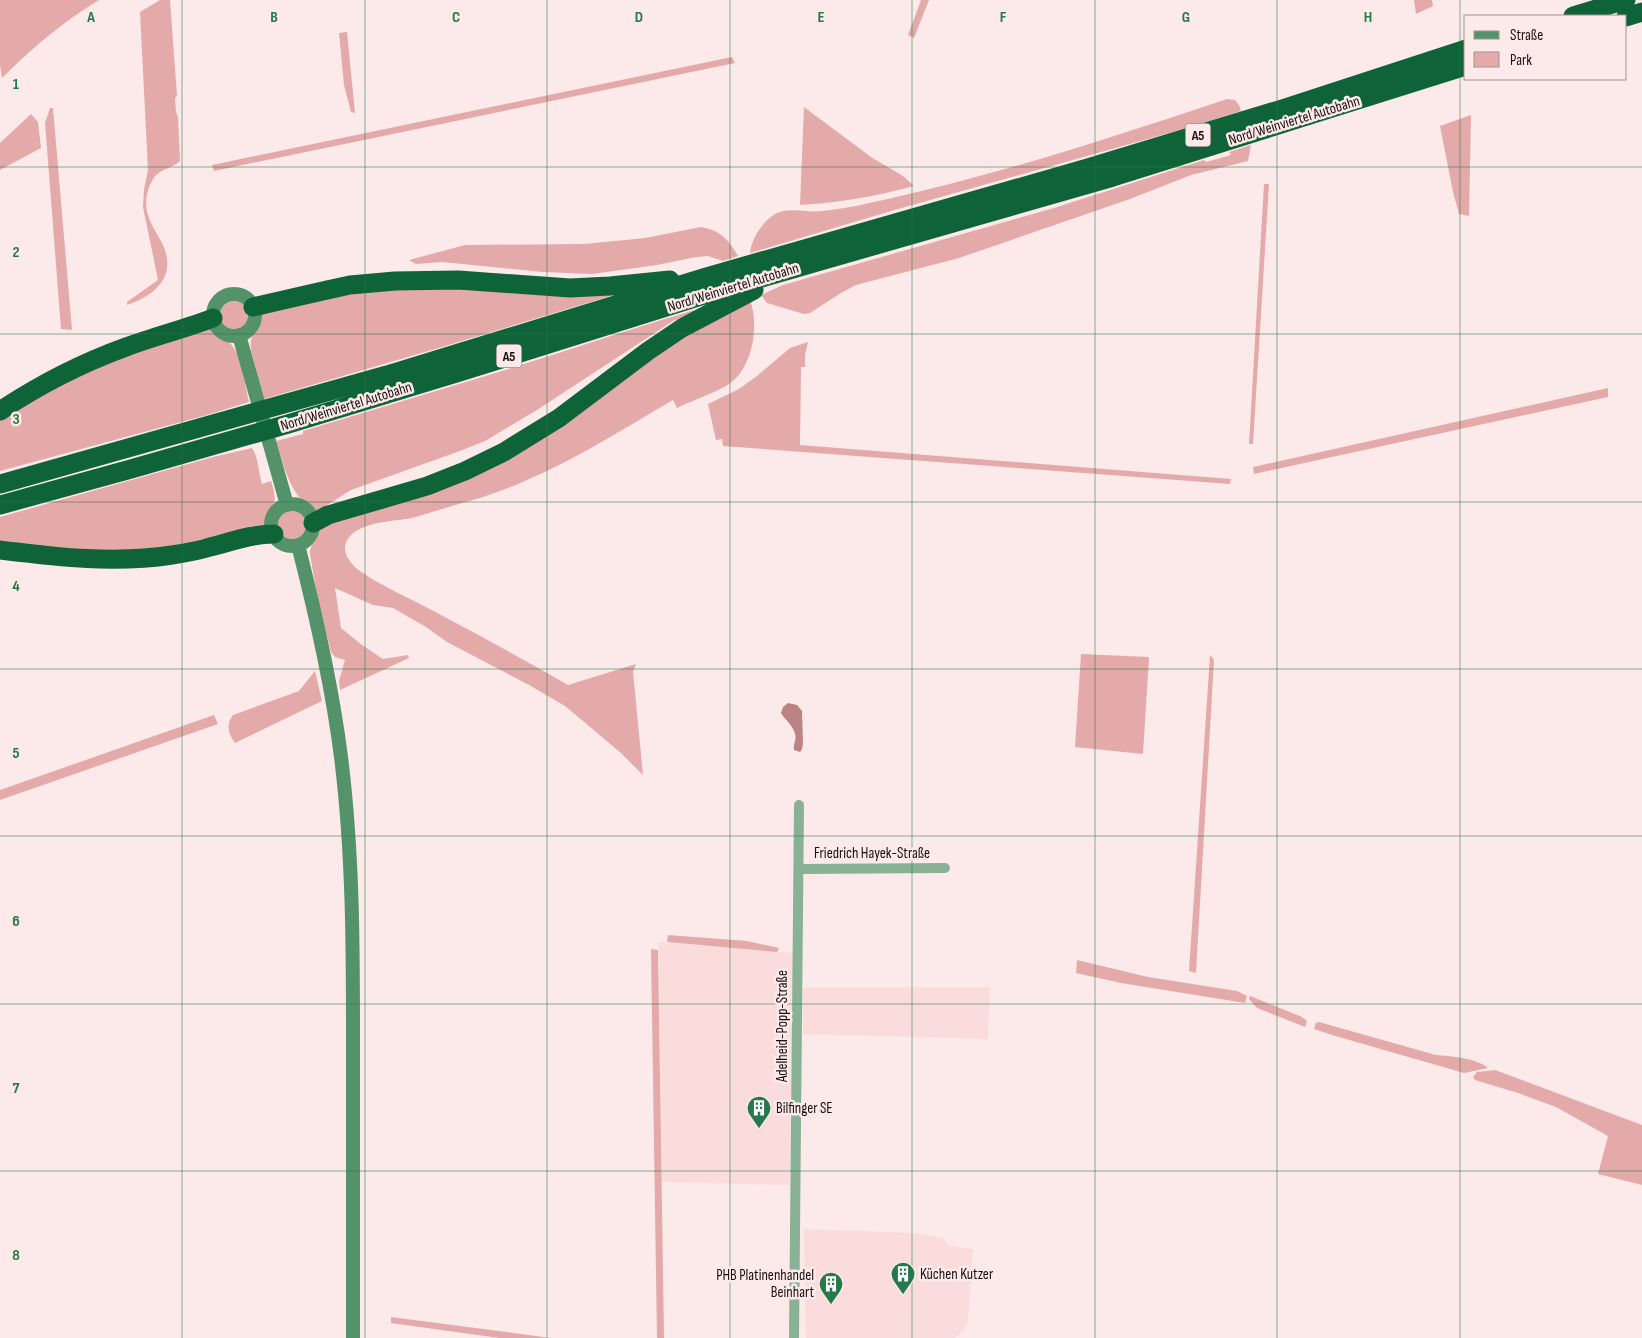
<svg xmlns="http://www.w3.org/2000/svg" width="1642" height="1338" font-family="'Sofia Sans Condensed',sans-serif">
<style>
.built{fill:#fbdcdc}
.green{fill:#e4aaaa}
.water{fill:#bb8383}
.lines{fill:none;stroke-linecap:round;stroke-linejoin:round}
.street{stroke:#89b195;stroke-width:10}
.secondary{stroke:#54926a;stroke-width:14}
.highway{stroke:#0e6438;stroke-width:19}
.grid{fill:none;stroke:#26794a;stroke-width:1;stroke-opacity:0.55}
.labels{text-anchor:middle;stroke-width:5;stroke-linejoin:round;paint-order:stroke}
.shield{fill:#fbeae9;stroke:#5d5150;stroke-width:1}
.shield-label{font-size:14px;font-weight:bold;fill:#190f0f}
.street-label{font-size:15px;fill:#190f0f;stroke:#fbeae9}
.poi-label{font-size:15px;fill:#190f0f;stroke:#fbeae9;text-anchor:start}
.grid-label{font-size:16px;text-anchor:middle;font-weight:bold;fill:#26794a;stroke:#fbeae9;stroke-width:5;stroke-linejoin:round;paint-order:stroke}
</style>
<rect width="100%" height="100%" fill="#fbeae9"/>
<!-- built -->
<path class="built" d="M659,942L793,953L790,1185L661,1182Z
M803,987H990L988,1039L803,1034Z
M804,1229L915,1233L943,1238L948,1246L973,1249L968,1320L964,1330L955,1338H806Z"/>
<!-- green -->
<path class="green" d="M0,0H99C64,21 31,49 2,78L0,65Z
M160,0H170L177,96L175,98L176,112L178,117L180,161C170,170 159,168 152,181C146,191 144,206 149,218C152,227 159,236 163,245C177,277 155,295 127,305V302L158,280L143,207L144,190L148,170L140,12Z
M921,0H929L914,38L908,35Z
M1414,0H1432L1433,6L1416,14Z
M347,32L355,113L351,112L344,85L339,33Z
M732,57L735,63L214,171L212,165Z
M1227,99L1235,100L1239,105L1241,111L1190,127L891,211L750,253C751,239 764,219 777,213C790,207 807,213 822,211C846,209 869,203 892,198C1006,172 1117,136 1227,99Z
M804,107L871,157L903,176L914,186C877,196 838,203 800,205Z
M50,108H53L72,330L61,329L45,123Z
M31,114L38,122L41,148L0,170V143Z
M1471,115L1469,216L1459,214L1453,192L1440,126Z
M1251,145L1248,161L1191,175L1130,199L959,258L856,285L841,293L810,313L804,314L767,303L761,295L783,285L1054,208L1204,160L1206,162L1231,155L1229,152Z
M1264,184H1269L1253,444H1249Z
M701,227C720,230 729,240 738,256L723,261L708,256L696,257L657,265L592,274L543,272L442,262L416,264L409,260L465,245L584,244L645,238Z
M448,288L552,296H598L617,294L442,347L264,399L251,351C251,346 250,342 252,337C255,327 261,326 260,313C281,310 301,307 321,299L386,289Z
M750,299C752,306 754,314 754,322C755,343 748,371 729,384C717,392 691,401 677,408L673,400C625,428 578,458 527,480C503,491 478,499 452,506C439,510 426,514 412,518C393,522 347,521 345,549C345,556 351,563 356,568C378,585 414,600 439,614C483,637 526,661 568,685L636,664L633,672L643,775L621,753L565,706L529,685L447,642L426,627L393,608L373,605L335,588L341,628L362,645L383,659L408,655L409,658L340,690L339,681L345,660L335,657L331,652L318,600L310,554C310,545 319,529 326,523L423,494L657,352Z
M220 315a14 14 0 1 1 28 0a14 14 0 1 1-28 0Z
M711,305L673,321L537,410L485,441L460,451L351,490L316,512C312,504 304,503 299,497C287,482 282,459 276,441L303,434V431C365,412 427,394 489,375C563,352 636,327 711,305Z
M210,328C217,337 222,337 229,342C242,354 245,385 249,402L207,415L0,471V420L27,402L117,358Z
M808,342L805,355V367H801L800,445L1231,479L1230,484L723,446L722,439L716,440L708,404L739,389L757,376L790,348Z
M1608,388V397L1254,474L1253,467Z
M252,448C259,459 258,471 262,484L271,481C273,487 276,496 274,503C270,513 265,512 265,526L201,542L114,553L0,543V517L213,457Z
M278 525a14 14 0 1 1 28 0a14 14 0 1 1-28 0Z
M1081,654L1149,657L1143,754L1075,747Z
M1210,655L1214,660L1196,973L1189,971Z
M315,671L322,701L235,743C228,734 226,724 233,715L299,691Z
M214,715L218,724L0,800V790Z
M668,935L747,941L779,948L777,952L667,942Z
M651,949L658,950L664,1338H657Z
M1077,960L1148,977L1237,991L1247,996L1245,1003L1121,983L1076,973Z
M1250,996L1302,1017L1307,1021L1305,1027L1257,1008L1249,999Z
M1319,1022L1436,1055C1450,1056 1477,1058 1488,1068L1464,1073L1332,1035L1314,1029L1316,1023Z
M1495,1070L1642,1125V1185L1598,1174L1608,1136L1556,1107L1518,1093L1475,1080L1473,1077L1477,1072Z
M391,1317L551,1338H499L391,1323Z"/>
<!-- water -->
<path class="water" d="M788,703L797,705L802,711L803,743L802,749L800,752L794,750C793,744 797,739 795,734C793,725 785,720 781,713L783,707Z"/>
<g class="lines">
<!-- street -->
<path class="street" d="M799,869L945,868
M794,1338L799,805"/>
<!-- secondary -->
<path class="secondary" d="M213 315a21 21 0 1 1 42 0a21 21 0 1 1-42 0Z
M239,335L287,505
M271 525a21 21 0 1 1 42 0a21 21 0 1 1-42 0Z
M298,545C316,615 332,685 341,757C354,861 353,965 353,1069C353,1159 353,1248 353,1338"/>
<!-- highway -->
<path class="highway" d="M1573,16L1626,0
M1626,17L1642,12
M253,307L327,290L350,285L395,281L458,280L570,288L610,286L670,280
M0,411C39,385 82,363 126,347C155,336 185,329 213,318
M0,484L387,375L706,277L1088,168L1282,109L1466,49
M0,505L131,469L288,424L460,372L730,287L1113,177L1466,66
M313,523L328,515L427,486L465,471L504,452L559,418L648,351L682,328L754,290
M0,550C58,557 114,564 172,555C185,553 198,551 210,547C231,542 251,534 274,534"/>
</g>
<!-- grid -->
<path class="grid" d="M182,0V1338M365,0V1338M547,0V1338M730,0V1338M912,0V1338M1095,0V1338M1277,0V1338M1460,0V1338M0,167H1642M0,334H1642M0,502H1642M0,669H1642M0,836H1642M0,1004H1642M0,1171H1642"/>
<!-- icons -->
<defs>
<symbol id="building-pin" viewBox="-11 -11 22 30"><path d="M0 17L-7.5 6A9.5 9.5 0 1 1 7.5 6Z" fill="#26794a" stroke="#fbeae9"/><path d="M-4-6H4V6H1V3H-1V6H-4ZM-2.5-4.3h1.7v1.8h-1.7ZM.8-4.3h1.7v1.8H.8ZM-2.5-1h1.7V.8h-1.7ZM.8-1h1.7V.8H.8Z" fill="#fff"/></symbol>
</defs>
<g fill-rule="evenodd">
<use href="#building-pin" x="745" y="1094" width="28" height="38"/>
<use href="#building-pin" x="889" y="1260" width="28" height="38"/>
<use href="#building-pin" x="817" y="1270" width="28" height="38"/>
</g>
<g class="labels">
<!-- shield labels -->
<g class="shield">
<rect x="1185.5" y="123.5" width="25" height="23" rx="4"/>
<rect x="496.5" y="344.5" width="25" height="23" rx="4"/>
</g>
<g class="shield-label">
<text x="1198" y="140">A5</text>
<text x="509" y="361">A5</text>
</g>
<!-- street labels -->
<g class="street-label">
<text transform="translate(1294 120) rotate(-17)" y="5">Nord/Weinviertel Autobahn</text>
<text transform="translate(733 287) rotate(-17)" y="5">Nord/Weinviertel Autobahn</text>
<text transform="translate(346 406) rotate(-17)" y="5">Nord/Weinviertel Autobahn</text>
<text x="872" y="858">Friedrich Hayek-Straße</text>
<text transform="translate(782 1026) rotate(-90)" y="5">Adelheid-Popp-Straße</text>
</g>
<!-- poi labels -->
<g class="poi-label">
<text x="776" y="1113">Bilfinger SE</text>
<text x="920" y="1279">Küchen Kutzer</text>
<text x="814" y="1280" text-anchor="end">PHB Platinenhandel<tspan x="814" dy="17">Beinhart</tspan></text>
</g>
</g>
<g class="grid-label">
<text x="91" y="22">A</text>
<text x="274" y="22">B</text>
<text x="456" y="22">C</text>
<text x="639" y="22">D</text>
<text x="821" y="22">E</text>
<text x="1003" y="22">F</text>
<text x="1186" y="22">G</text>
<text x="1368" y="22">H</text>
<text x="16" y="89">1</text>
<text x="16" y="257">2</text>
<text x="16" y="424">3</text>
<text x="16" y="591">4</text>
<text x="16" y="758">5</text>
<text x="16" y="926">6</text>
<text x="16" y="1093">7</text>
<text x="16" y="1260">8</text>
</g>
<!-- legend -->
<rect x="1464" y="15" width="162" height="65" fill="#fbeae9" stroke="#a19292"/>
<rect x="1474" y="31" width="25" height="8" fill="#54926a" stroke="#a19292"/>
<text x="1510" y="40" font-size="15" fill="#190f0f">Straße</text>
<rect x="1474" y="52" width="25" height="15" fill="#e4aaaa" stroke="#a19292"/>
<text x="1510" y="65" font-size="15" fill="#190f0f">Park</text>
</svg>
